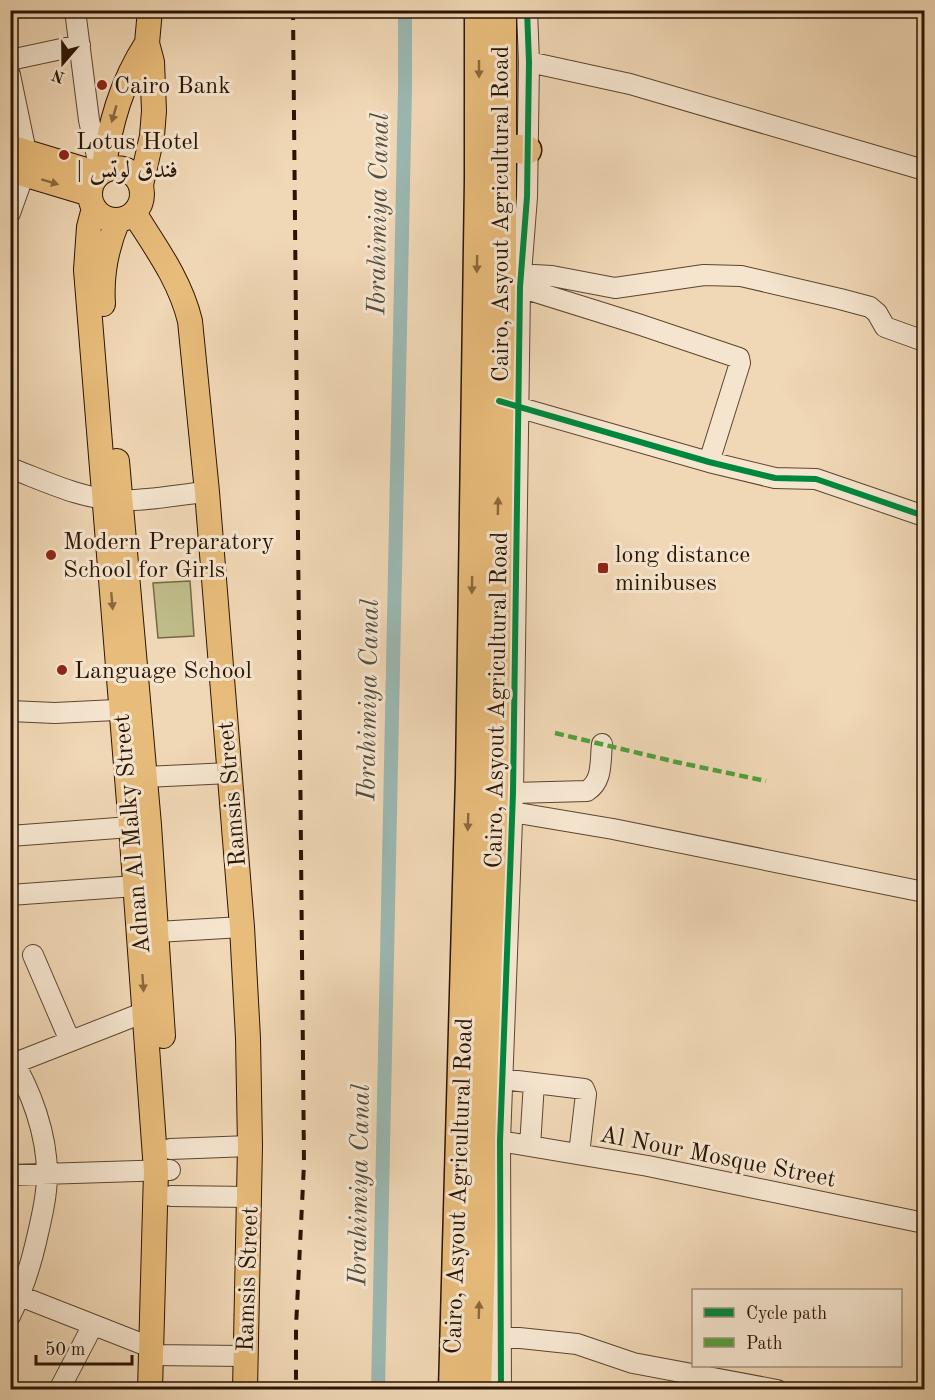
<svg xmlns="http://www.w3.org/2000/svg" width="935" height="1400" font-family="'Old Standard TT',Amiri,serif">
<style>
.green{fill:#bfbd8a;stroke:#756946;stroke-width:1.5}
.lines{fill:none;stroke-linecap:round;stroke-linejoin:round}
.canal{stroke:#9bb8b2;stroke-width:14}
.minor-casing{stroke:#5c462f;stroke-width:22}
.major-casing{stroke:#2b1502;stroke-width:26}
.highway-casing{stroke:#2b1502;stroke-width:31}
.minor{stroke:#f5e5cf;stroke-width:20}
.major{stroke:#e8bc7a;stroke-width:24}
.highway{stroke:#e8bc7a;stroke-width:28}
.rail{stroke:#2b1502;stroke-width:4;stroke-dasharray:10 10;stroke-linecap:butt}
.quiet{stroke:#51a03d;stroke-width:4.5;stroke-dasharray:9 4.5;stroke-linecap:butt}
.cycleway-casing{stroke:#f5e5cf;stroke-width:10}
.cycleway{stroke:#00873e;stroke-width:6}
.oneway{fill:#8a683e}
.poi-dot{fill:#8f2418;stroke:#f5e5cf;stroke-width:2}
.labels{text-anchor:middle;stroke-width:6;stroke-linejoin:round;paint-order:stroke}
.poi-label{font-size:24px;fill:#2b1502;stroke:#f5e5cf;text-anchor:start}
.street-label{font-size:24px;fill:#2b1502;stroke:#f5e5cf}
.water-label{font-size:26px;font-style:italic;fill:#524e40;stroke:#f5e5cf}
</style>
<rect width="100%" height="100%" fill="#f0d7b5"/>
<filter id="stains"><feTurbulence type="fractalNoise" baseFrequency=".00333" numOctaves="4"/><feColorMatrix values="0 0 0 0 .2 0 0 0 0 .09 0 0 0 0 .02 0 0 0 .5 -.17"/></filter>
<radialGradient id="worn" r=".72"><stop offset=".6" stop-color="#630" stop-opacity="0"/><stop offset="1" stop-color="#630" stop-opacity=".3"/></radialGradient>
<!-- green -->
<path class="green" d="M190,581L194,636L158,638L153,583Z"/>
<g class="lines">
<!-- canal -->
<path class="canal" d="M378,1390L405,89V10"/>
<defs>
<path id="minor" d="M75,10L89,120L100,170
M10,60L80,45
M529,62L630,84L924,170
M10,75L26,152L24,174L10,213
M521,278L534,275L552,276L615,288L704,275L741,276L840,299L870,307L877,313L885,327L924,341
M510,284L638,324L739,358L740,363L709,462
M507,404L709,462L775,478L816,479L924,516
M10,468C45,481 81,499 118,500C145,502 180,494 207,492
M10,711L55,713L136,709
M145,777L230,773
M513,793L587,791C603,781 600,762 602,744
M512,812L613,829L924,892
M10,836L144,826
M10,895L135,886
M157,932L242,927
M33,955L70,1041
M10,1056C31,1090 47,1134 47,1174C47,1197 41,1220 36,1242C30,1268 22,1292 10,1316
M15,1063L145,1012
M502,1079L584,1089L586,1094L579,1154
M500,1141L648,1166L924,1223
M530,1146L534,1083
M170,1149L250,1146
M10,1175L170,1170
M171,1196L250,1197
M20,1296L150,1347
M501,1336L577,1344L633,1363L777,1390
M150,1355L244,1356
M59,1390L93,1325
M501,1390L500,1141L513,793L520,287L527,197L529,62L527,10"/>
<path id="major" d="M10,147L99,174
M90 194a26 26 0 1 1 52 0a26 26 0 1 1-52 0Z
M10,170L90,194
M103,171C110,124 121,83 147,43
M141,185L152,136L154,111L152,62L147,43L150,10
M94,208L89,227L86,270L131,827L156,1171L150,1390
M134,213C156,248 180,280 190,321L207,492L242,927L248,1038L250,1146L245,1390
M103,304C101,274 106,248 118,220
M117,461L149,825L163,1036"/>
<path id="highway" d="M501,147L527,150
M453,1390L470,777L479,180V10
M477,1390L495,792L502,281V10"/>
</defs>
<!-- minor casing -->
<use href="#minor" class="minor-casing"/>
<!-- major casing -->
<use href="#major" class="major-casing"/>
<!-- highway casing -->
<use href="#highway" class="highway-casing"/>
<!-- minor -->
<use href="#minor" class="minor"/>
<!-- major -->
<use href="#major" class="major"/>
<!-- highway -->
<use href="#highway" class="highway"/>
<!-- rail -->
<path class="rail" d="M293,10L304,1164L296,1327V1390"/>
<!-- quiet -->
<path class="quiet" d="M555,733L676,762L766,781"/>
<defs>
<path id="cycleway" d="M499,401L709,462L775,478L816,479L924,516
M501,1390L500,1141L513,793L520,287L527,197L529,62L527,10"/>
</defs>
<!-- cycleway casing -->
<use href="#cycleway" class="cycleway-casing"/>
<!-- cycleway -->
<use href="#cycleway" class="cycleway"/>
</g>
<!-- one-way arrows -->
<defs><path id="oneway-solid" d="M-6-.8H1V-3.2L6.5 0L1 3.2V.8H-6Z" transform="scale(1.5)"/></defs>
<g class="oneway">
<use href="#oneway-solid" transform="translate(479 69) rotate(90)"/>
<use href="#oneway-solid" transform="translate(114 114) rotate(106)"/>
<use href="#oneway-solid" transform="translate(50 182) rotate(17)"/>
<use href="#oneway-solid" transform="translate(477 264) rotate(91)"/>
<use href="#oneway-solid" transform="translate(498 506) rotate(-89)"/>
<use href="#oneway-solid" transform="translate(472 585) rotate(91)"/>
<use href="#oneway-solid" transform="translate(112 601) rotate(85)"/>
<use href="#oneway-solid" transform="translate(468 822) rotate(92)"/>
<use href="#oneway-solid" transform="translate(143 983) rotate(86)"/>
<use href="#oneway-solid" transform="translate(479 1310) rotate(-88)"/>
</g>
<!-- markers -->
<g class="poi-dot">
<circle cx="102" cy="85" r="6"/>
<circle cx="64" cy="155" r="6"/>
<circle cx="51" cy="555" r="6"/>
<rect x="597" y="562" width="12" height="12" rx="3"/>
<circle cx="62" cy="670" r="6"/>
</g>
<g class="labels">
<!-- poi labels -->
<g class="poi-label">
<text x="114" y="93">Cairo Bank</text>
<text x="76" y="149">Lotus Hotel<tspan x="76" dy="28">| فندق لوتس</tspan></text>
<text x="63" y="549">Modern Preparatory<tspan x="63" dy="28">School for Girls</tspan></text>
<text x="615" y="562">long distance<tspan x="615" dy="28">minibuses</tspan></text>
<text x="74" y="678">Language School</text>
</g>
<!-- street labels -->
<g class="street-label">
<text transform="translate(500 214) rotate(-90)" y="8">Cairo, Asyout Agricultural Road</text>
<text transform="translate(496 700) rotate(-89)" y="8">Cairo, Asyout Agricultural Road</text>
<text transform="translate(231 794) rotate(-95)" y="8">Ramsis Street</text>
<text transform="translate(131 834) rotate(-95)" y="8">Adnan Al Malky Street</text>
<text transform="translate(718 1156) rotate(11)" y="8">Al Nour Mosque Street</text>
<text transform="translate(458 1186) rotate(-88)" y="8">Cairo, Asyout Agricultural Road</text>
<text transform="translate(247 1279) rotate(-88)" y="8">Ramsis Street</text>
</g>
<!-- water labels -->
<g class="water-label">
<text transform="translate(377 214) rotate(-89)" y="9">Ibrahimiya Canal</text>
<text transform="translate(367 700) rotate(-89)" y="9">Ibrahimiya Canal</text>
<text transform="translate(358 1185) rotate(-89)" y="9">Ibrahimiya Canal</text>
</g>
</g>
<!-- margin -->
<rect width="935" height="1400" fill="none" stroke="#f0d7b5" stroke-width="36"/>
<rect x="12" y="12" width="911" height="1376" fill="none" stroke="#2b1502" stroke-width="3"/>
<rect x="18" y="18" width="899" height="1364" fill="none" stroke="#2b1502" stroke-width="1.5"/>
<!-- legend -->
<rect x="692" y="1289" width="210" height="78" fill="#f5e5cf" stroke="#a4927d" stroke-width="1.5"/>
<rect x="704" y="1308" width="30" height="9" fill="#00873e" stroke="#a4927d" stroke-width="1.5"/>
<text x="746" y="1319" font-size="18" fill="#2b1502">Cycle path</text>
<rect x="704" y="1338" width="30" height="9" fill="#51a03d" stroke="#a4927d" stroke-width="1.5"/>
<text x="746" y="1349" font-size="18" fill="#2b1502">Path</text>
<!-- north arrow -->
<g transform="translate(63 63) rotate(200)" stroke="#f5e5cf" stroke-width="4.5" paint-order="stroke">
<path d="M0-4.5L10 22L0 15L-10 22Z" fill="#2b1502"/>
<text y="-9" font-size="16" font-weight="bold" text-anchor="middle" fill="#2b1502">N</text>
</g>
<!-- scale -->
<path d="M36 1355v9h96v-9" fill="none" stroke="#2b1502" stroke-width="3"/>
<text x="45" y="1355" font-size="18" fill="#2b1502" stroke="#f5e5cf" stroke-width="4.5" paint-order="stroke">50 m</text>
<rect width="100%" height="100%" filter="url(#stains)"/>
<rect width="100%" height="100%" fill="url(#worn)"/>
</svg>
